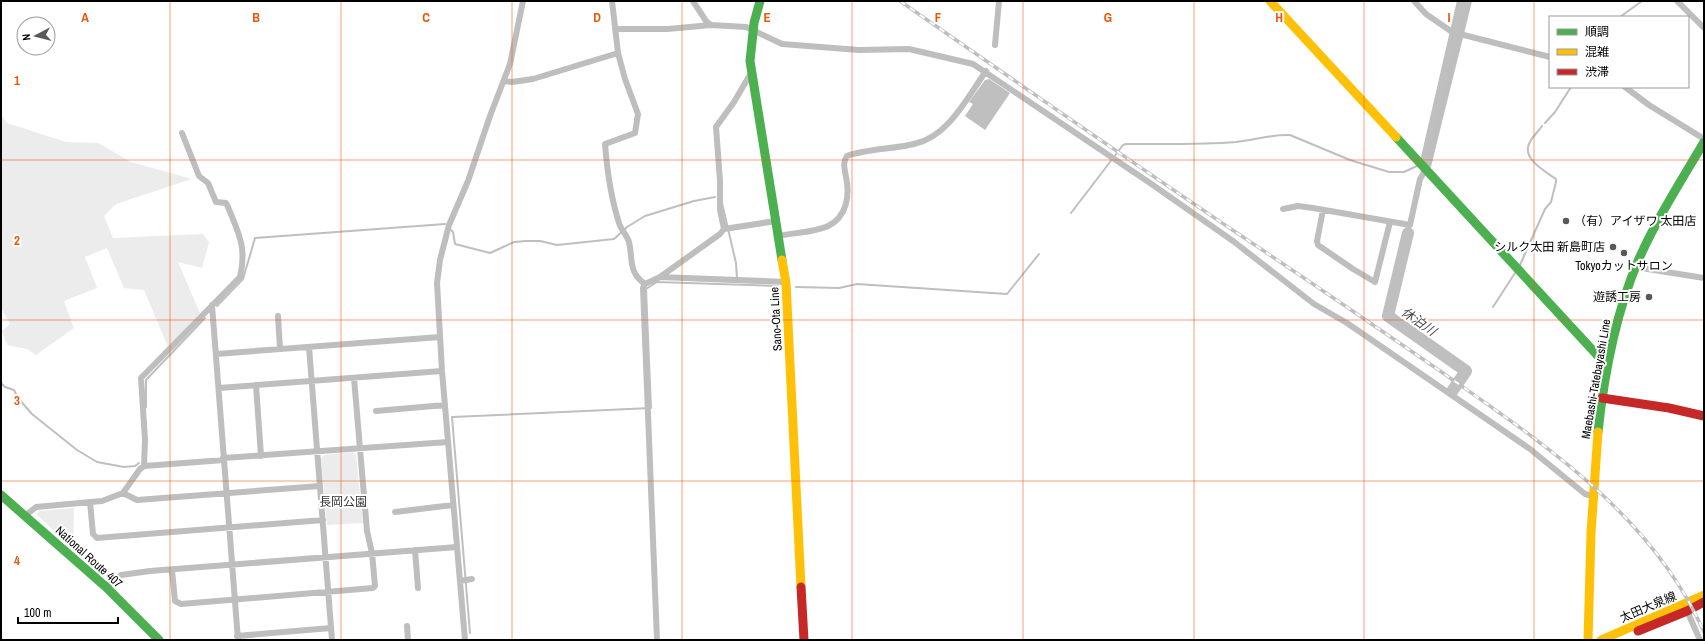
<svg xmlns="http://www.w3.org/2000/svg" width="1705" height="641" font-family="'Archivo Narrow','Noto Sans JP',sans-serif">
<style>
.green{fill:#ececec}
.water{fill:#bfbfbf}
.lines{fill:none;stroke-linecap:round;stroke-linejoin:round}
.stream{stroke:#bfbfbf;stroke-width:2}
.river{stroke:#bfbfbf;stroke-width:12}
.street{stroke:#bebebe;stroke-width:6}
.fast{stroke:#4caf50;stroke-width:9}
.slow{stroke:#ffc107;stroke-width:9}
.jam{stroke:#c62828;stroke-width:9}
.rail-casing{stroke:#bebebe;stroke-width:3.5}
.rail{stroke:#fff;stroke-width:2;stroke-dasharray:6;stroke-linecap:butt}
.grid{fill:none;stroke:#e8590c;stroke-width:1;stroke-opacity:0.55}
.poi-dot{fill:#595959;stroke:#fff;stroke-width:1.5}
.labels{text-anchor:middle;stroke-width:4;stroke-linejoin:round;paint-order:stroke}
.poi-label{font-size:12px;fill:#000;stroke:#fff;text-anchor:end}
.street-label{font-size:12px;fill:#000;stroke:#fff}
.park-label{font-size:12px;fill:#333;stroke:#fff}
.water-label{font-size:13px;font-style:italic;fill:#444;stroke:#fff}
.grid-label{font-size:13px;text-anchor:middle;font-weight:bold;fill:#e8590c;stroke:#fff;stroke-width:4;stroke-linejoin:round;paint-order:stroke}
</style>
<rect width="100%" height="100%" fill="#fff"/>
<!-- green -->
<path class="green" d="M1,115L7,123L66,142L98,143L131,162L192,179L116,204L104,216L113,238L203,234L209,242L202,268L178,262L200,313L168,347L144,290L124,288L107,248L85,257L97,288L64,301L74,328L36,355L27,349L7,345L2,331L10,324L1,308Z
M353,452L356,455L363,523L327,525L321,459L324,455Z
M74,508L73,548L36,514L40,511Z"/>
<!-- water -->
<path class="water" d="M989,79L1010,93L985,130L965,116L973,104L969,102L985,80Z"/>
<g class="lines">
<!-- stream -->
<path class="stream" d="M1620,17L1642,1
M1545,123L1555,112L1571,87
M722,203L736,263L737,279
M1071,213L1123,145L1126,144C1163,144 1199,145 1236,142C1254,140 1273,134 1290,135L1350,160L1389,172H1404L1417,166
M451,230L453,232L455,244L490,253L514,242L526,241H540L557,245L614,239L627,227L645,216L694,201L715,197
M1520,265L1545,209L1551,202L1556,182V179C1546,172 1522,159 1529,144C1531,138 1538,132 1542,126
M796,287L839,288L857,284L1007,294L1039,254
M217,306L243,279L255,238L445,224
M1493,307L1515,273
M1,383L5,387L14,390L18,398L32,414L77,450L97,462L124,467L135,466L139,463
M146,407V380L205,318
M470,633L452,417L651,408L646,289L657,282L777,286"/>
<!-- river -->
<path class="river" d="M1426,162L1463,1
M1408,233L1388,316L1466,371L1453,390"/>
<!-- street -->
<path class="street" d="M612,1L618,53L625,79L638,114L635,133L605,144C607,170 611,198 619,223C621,230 627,235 629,242C633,259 628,272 645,284
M693,1L706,21L711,25
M1414,1L1426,14L1452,32L1550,57
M1677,1L1704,28
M615,29H668L711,25L746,27L782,44L859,50L909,49L973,64L1150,183L1233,241L1314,304L1347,323L1530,449L1585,494L1592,496
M995,45L999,1
M504,81L512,82L533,79L618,53
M1625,87L1649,105L1704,139
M1283,209L1298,206L1313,208L1410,225L1420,179L1428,166L1469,1
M1323,210L1317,241L1318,245L1353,269L1375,282L1390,222
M724,229L776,221
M778,236C792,233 816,232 828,226C847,217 850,195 846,177C845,170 842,163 847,156C866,149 894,149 914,144C948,137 967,98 986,71
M1635,267L1704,278
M660,277L786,282
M212,305L238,640
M278,316L280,349
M309,347L332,640
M216,354L440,337
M256,385L261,456
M219,388L442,371
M376,411L445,405
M223,458L448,442
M144,466L145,440L141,378L240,277C247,248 239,234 228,207L226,203L216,202L208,183L199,176L182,133
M123,493L137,500L320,486
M90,502L93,534L97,538L323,520
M395,512L453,505
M25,516L36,507L102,501L123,493L140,469L144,466L224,460
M415,550L418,588
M172,570L175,601L181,604L373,588L375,586L372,553L367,531L354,378
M460,581L472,579
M106,587L121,575L150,571L457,547
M1687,611L1700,640
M407,626L408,640
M237,636L331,628
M465,640L442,371L437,283L440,260L449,225L468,181L490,116L510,64L523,1
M657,640L643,288L645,284L660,277L720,234L724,229L720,210V181L716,127L734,102L751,73"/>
<!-- fast -->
<path class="fast" d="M760,1L754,23L750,61L782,260
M1396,137L1598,356L1608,364
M1598,432C1604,375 1615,315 1638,261C1656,220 1681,181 1704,142
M1,495L106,587L159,640"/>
<!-- slow -->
<path class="slow" d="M1270,1L1396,137
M782,260L786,283L801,587
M1588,640L1591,533L1598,432
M1601,640L1704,595"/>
<!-- jam -->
<path class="jam" d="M1602,398L1669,408L1704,416
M801,587L804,640
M1638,631L1687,611L1704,602"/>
<defs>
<path id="rail" d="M900,1C1012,79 1124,157 1237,233C1306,279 1375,326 1443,373C1544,444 1652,515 1704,632"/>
</defs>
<!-- rail casing -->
<use href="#rail" class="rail-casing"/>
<!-- rail -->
<use href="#rail" class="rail"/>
</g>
<!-- grid -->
<path class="grid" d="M170,1V640M341,1V640M512,1V640M682,1V640M852,1V640M1023,1V640M1194,1V640M1364,1V640M1534,1V640M1,160H1704M1,320H1704M1,481H1704"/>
<!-- markers -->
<g class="poi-dot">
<circle cx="1566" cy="221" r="4"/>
<circle cx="1613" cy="247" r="4"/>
<circle cx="1624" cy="253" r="4"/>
<circle cx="1649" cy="297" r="4"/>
</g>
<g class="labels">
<!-- poi labels -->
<g class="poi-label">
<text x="1574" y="225" text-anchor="start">（有）アイザワ 太田店</text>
<text x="1605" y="251">シルク太田 新島町店</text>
<text x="1624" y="270" text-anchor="middle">Tokyoカットサロン</text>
<text x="1641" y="301">遊誘工房</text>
</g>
<!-- street labels -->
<g class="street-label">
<text transform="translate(776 319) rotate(-93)" y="4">Sano-Ota Line</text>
<text transform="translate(1596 379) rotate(-80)" y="4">Maebashi-Tatebayashi Line</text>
<text transform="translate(89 557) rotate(42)" y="4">National Route 407</text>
<text transform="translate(1648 607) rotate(-23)" y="4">太田大泉線</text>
</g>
<!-- park labels -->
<g class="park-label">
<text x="343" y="506">長岡公園</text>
</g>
<!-- water labels -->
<g class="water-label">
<text transform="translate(1419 321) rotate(35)" y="5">休泊川</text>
</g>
</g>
<g class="grid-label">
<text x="85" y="22">A</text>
<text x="256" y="22">B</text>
<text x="426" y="22">C</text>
<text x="597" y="22">D</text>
<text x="767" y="22">E</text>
<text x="938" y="22">F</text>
<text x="1108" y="22">G</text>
<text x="1279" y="22">H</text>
<text x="1449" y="22">I</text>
<text x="17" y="85">1</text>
<text x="17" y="245">2</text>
<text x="17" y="405">3</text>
<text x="17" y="565">4</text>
</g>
<!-- border -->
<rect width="1705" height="641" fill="none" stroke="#000000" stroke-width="4"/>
<!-- legend -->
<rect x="1549" y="16" width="140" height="72" fill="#ffffff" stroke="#999999"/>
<rect x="1557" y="29" width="20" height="6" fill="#4caf50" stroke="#999999"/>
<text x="1585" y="36" font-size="12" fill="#000000">順調</text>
<rect x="1557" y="49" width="20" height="6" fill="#ffc107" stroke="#999999"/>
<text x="1585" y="56" font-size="12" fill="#000000">混雑</text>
<rect x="1557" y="69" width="20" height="6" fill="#c62828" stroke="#999999"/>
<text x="1585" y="76" font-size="12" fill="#000000">渋滞</text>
<!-- north arrow -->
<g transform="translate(36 36) rotate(263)"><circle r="19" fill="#ffffff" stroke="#999999"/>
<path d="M0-3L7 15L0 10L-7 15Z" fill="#595959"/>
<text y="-6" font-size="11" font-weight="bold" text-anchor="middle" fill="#000000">N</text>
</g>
<!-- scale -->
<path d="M18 617v6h100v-6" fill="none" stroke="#000000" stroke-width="2"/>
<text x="24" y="617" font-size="12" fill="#000000" stroke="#ffffff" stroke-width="3" paint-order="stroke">100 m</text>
</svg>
